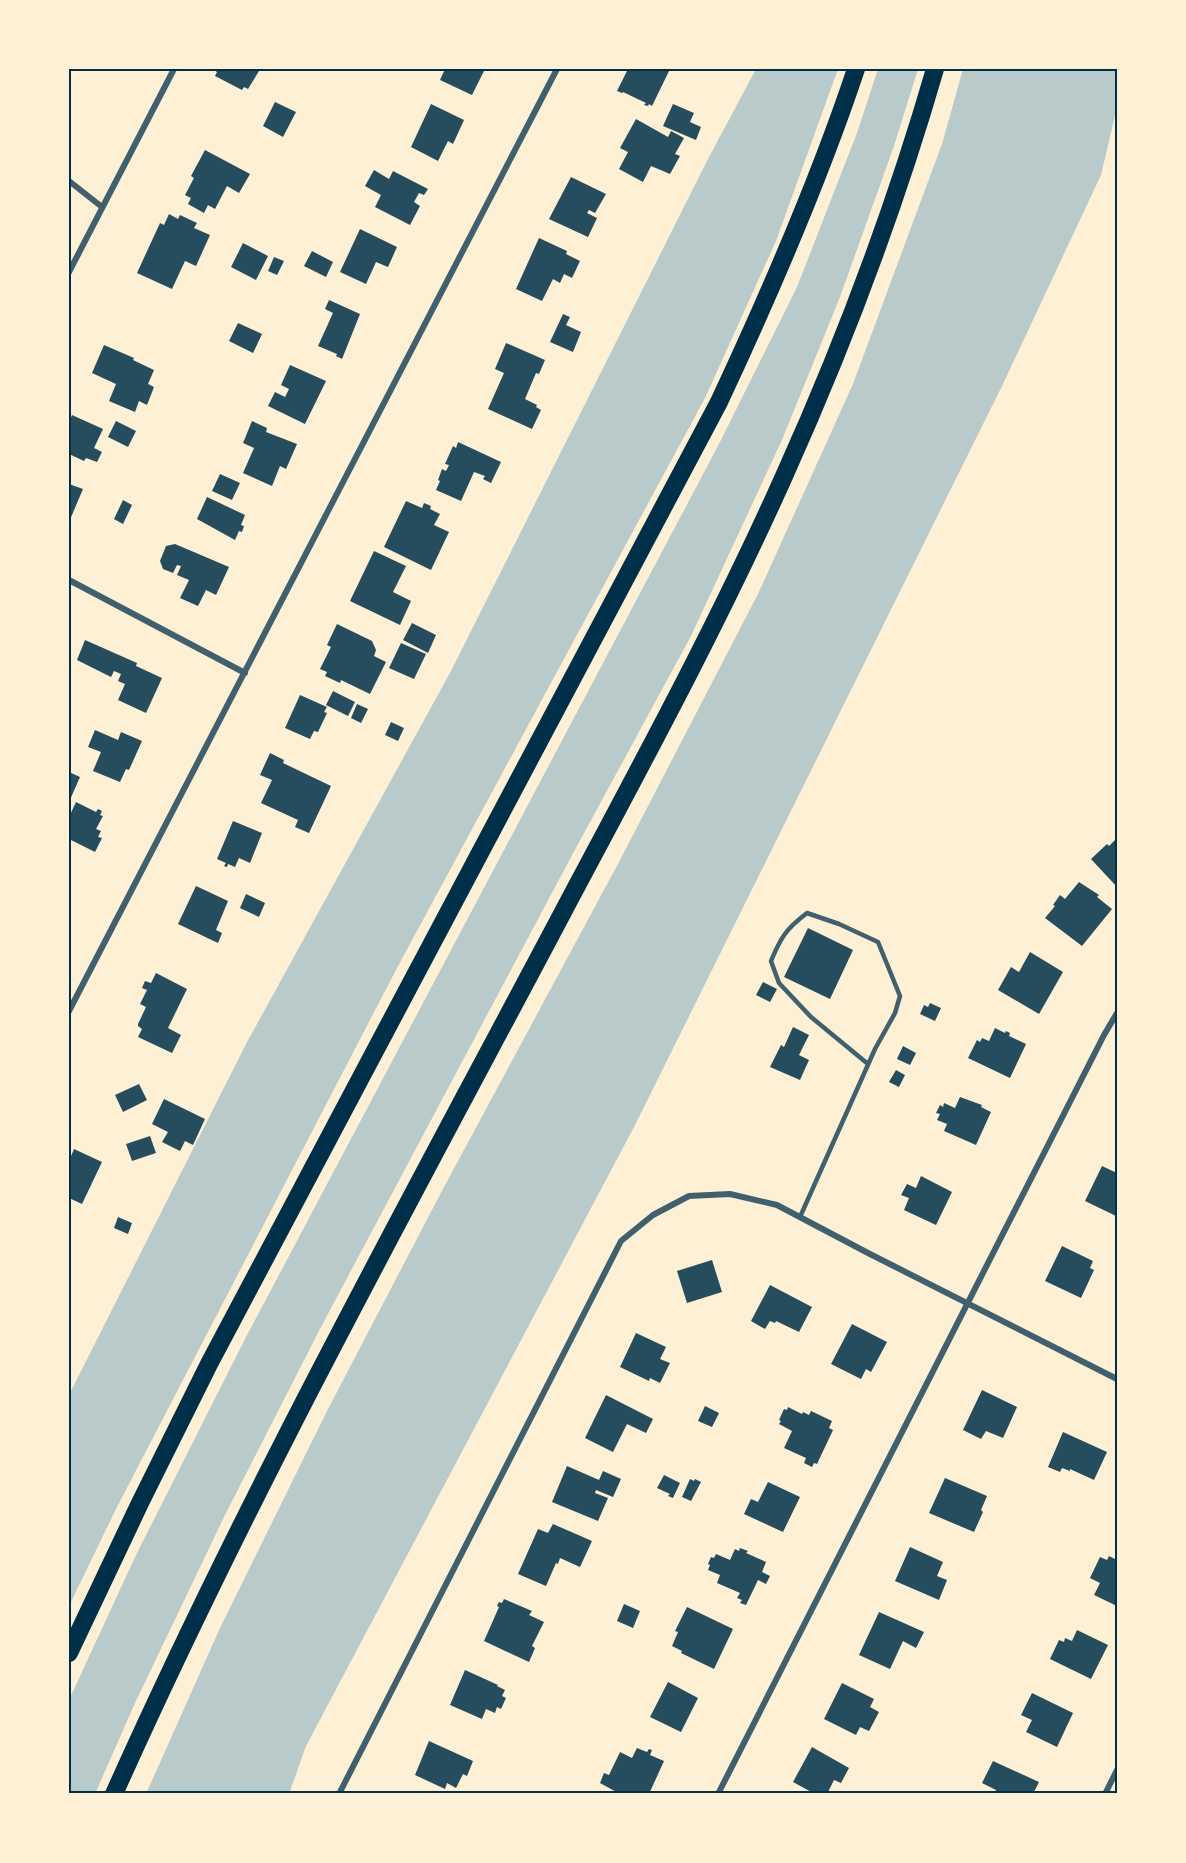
<svg xmlns="http://www.w3.org/2000/svg" width="1186" height="1863" font-family="'Source Sans 3',sans-serif">
<style>
.green{fill:#b9caca}
.building{fill:#264d5e}
.lines{fill:none;stroke-linecap:round;stroke-linejoin:round}
.service{stroke:#3f606c;stroke-width:4.5}
.minor{stroke:#3f606c;stroke-width:6}
.motorway{stroke:#003049;stroke-width:18}
.neatline{fill:none;stroke:#003049;stroke-width:2}
</style>
<rect width="100%" height="100%" fill="#fdf0d5"/>
<!-- green -->
<path class="green" d="M756,69H838L776,241L705,398L397,968L116,1509L69,1606V1395L246,1044L451,671L708,159Z
M878,69H918L894,146L840,297L782,440L691,636L570,859L321,1327L225,1515L135,1703L95,1794H69V1700L136,1555L245,1339L718,446L797,287L857,133Z
M963,69H1117V107L1101,175L1002,386L634,1127L306,1746L289,1794H146L220,1628L327,1411L444,1187L619,862L758,594L853,384L942,144Z"/>
<!-- building -->
<path class="building" d="M212,69H259V71L248,89L244,87L242,90L215,76L217,72Z
M445,69H485L472,95L440,80Z
M628,69H670L652,106L649,104L648,106L644,105L646,103L623,92L622,93L617,91Z
M275,102L296,112L283,137L263,126Z
M431,104L464,120L453,144L448,141L438,161L411,147Z
M673,104L694,113L690,122L701,127L696,140L663,126Z
M636,119L668,137L671,131L684,138L675,154L680,156L670,174L651,166L643,182L619,169L628,152L620,148Z
M205,150L250,174L239,193L227,186L215,209L208,205L204,213L188,204L191,198L185,195L194,178L191,176Z
M374,170L389,179L393,171L428,189L424,195L419,193L414,202L420,206L410,225L375,207L381,195L365,186Z
M571,177L606,194L595,213L589,210L587,213L597,218L588,237L549,219Z
M169,214L178,219L180,215L197,223L194,228L210,235L196,266L185,261L172,289L137,273L160,223L164,225Z
M360,229L397,247L388,267L376,262L366,284L340,272Z
M539,238L567,251L566,254L580,261L572,278L564,274L560,283L553,279L542,301L516,289Z
M243,243L268,256L256,280L231,267Z
M312,251L333,262L326,277L304,266Z
M274,257L284,261L277,275L268,271Z
M329,300L360,314L342,359L336,356L337,354L318,346L333,313L325,309Z
M563,314L570,317L566,325L581,332L573,352L550,342Z
M238,323L262,334L253,353L229,341Z
M506,343L545,360L539,374L536,373L525,399L537,405L536,407L541,410L532,429L488,409L504,373L495,369Z
M104,345L134,358L133,360L154,370L148,384L154,387L147,405L139,401L135,412L109,401L116,384L92,373Z
M290,365L326,381L305,424L268,406L275,392L285,397L289,389L281,385Z
M72,415L103,429L94,448L102,452L97,462L86,458L84,461L69,454V422Z
M116,421L136,431L128,447L108,437Z
M252,421L267,428L266,432L297,444L286,469L280,466L272,486L243,473L254,448L243,443Z
M458,442L501,462L491,483L483,479L485,476L474,472L461,501L436,490L440,481L438,480L442,469L446,471L449,465L445,464L453,446L456,448Z
M220,474L240,483L232,500L212,491Z
M69,484L83,489L69,522Z
M207,497L245,515L241,525L244,526L242,532L239,531L235,540L197,519Z
M123,500L132,505L123,524L114,519Z
M406,501L422,508L424,503L431,506L430,509L440,514L434,525L449,532L431,570L384,547Z
M175,544L229,567L216,595L206,590L198,606L180,598L189,580L177,575L181,566L177,565L173,573L163,569L160,561L166,546Z
M374,551L406,566L393,592L411,601L400,625L350,601Z
M412,623L436,635L428,653L403,640Z
M337,624L372,641L376,650L374,656L386,662L370,694L341,680L340,683L325,676L327,672L320,669L331,647L327,645Z
M85,640L137,663L136,666L162,678L146,713L118,700L125,684L118,681L121,674L114,671L111,677L77,660Z
M401,643L426,654L414,679L389,668Z
M333,691L355,702L348,716L326,705Z
M300,695L327,707L324,712L327,713L318,732L314,731L310,739L285,728Z
M357,704L368,709L361,723L351,718Z
M391,722L404,728L398,741L385,735Z
M95,730L118,740L121,732L142,741L129,770L126,769L120,782L93,771L101,752L88,747Z
M270,753L284,760L283,763L331,786L309,833L295,827L298,820L261,803L272,780L260,775Z
M69,772L80,777L69,802Z
M76,802L96,812L98,809L102,811L100,815L103,816L96,829L101,831L98,837L102,838L95,852L69,839V817Z
M233,821L262,833L250,863L239,858L235,867L228,864L227,867L224,866L226,863L217,859Z
M1117,838V887L1091,859L1107,844L1109,846Z
M1079,882L1099,895L1097,897L1112,909L1082,946L1045,918L1055,906L1053,905L1060,895L1065,899Z
M196,886L228,901L216,930L222,933L218,943L178,924Z
M246,894L265,903L259,917L240,908Z
M808,928L853,950L830,999L784,977Z
M1030,952L1063,972L1039,1014L998,990L1011,967L1019,972Z
M156,973L187,989L168,1028L181,1035L172,1053L138,1037L142,1029L138,1026V1024L146,1007L140,1004L147,990L142,988L145,981L151,983Z
M763,982L777,989L770,1002L756,995Z
M930,1003L941,1008L935,1021L920,1014L924,1005L928,1007Z
M793,1027L809,1035L799,1055L809,1060L800,1080L770,1067L781,1045L784,1047Z
M995,1028L1005,1033L1006,1031L1010,1033L1009,1036L1026,1044L1010,1078L968,1058L977,1040L980,1042L982,1038L989,1041Z
M903,1046L916,1053L910,1065L897,1059Z
M896,1070L905,1075L899,1087L889,1082Z
M139,1084L147,1100L123,1112L115,1095Z
M960,1097L982,1105L981,1107L991,1112L976,1145L944,1131L947,1124L937,1120L940,1114L936,1113L940,1105L943,1107L944,1103L955,1108Z
M164,1099L205,1119L193,1145L185,1141L180,1151L162,1142L168,1132L152,1124Z
M150,1136L156,1153L132,1161L126,1144Z
M74,1149L102,1162L82,1204L69,1198V1161Z
M1102,1166L1117,1173L1116,1216L1085,1201Z
M921,1176L952,1192L936,1225L904,1210L909,1198L901,1195L907,1184L916,1188Z
M118,1217L132,1223L128,1234L114,1228Z
M1062,1246L1093,1261L1090,1268L1094,1270L1081,1298L1045,1281Z
M712,1260L722,1292L687,1303L677,1271Z
M770,1285L812,1307L799,1332L776,1321L775,1323L770,1321L765,1329L751,1321Z
M852,1324L887,1342L871,1372L866,1369L861,1379L831,1364Z
M636,1333L666,1347L660,1359L670,1363L660,1383L650,1378L649,1381L620,1367Z
M982,1390L1017,1407L1003,1438L986,1431L981,1439L963,1430Z
M606,1395L653,1419L646,1433L627,1424L613,1452L585,1438Z
M705,1406L719,1413L712,1427L698,1421Z
M788,1407L802,1414L803,1412L809,1415L811,1411L832,1421L829,1428L833,1430L817,1464L814,1463L812,1467L804,1463L806,1458L784,1448L792,1431L779,1424L781,1421L779,1420L784,1409L787,1410Z
M1063,1432L1107,1452L1094,1480L1070,1469V1471L1062,1468L1060,1472L1048,1467Z
M567,1466L599,1480L603,1471L621,1479L613,1497L596,1490L595,1493L608,1498L598,1521L552,1502Z
M664,1475L680,1483L673,1498L668,1496L670,1494L657,1488Z
M945,1478L987,1496L981,1510L983,1512L974,1532L929,1513Z
M690,1479L694,1481L695,1479L701,1482L691,1501L682,1497Z
M768,1482L800,1497L783,1532L744,1514L751,1499L758,1502Z
M553,1524L592,1541L580,1567L560,1558L558,1564L556,1563L546,1586L518,1574L538,1529L548,1533Z
M910,1547L943,1562L937,1576L947,1580L939,1600L895,1581Z
M740,1548L748,1551L746,1553L766,1562L762,1572L770,1576L766,1584L758,1580L746,1605L740,1603L742,1600L737,1598L740,1593L717,1583L720,1575L708,1570L710,1565L708,1564L711,1557L714,1558L716,1554L730,1560L735,1549L739,1551Z
M1109,1556L1117,1560V1606L1094,1595L1100,1583L1090,1578L1100,1557L1107,1560Z
M504,1599L532,1611L529,1615L544,1622L532,1646L535,1648L529,1662L484,1641L499,1607L497,1606L499,1602L502,1603Z
M624,1604L640,1611L633,1628L617,1621Z
M687,1607L733,1629L714,1669L681,1653L682,1651L672,1646L678,1632L675,1631Z
M879,1612L924,1632L916,1648L903,1641L890,1669L859,1655Z
M1077,1630L1108,1645L1091,1679L1050,1659L1059,1640L1064,1642L1065,1638L1072,1641Z
M465,1670L498,1685L497,1686L505,1690L502,1696L506,1698L501,1709L497,1707L495,1713L486,1709L482,1719L450,1705Z
M668,1682L698,1698L681,1732L650,1717Z
M842,1683L874,1699L870,1707L879,1712L869,1731L860,1727L856,1735L824,1719Z
M1032,1693L1073,1713L1057,1747L1026,1732L1032,1720L1021,1715Z
M429,1741L473,1761L467,1776L463,1774L456,1788L447,1783L445,1789L415,1775Z
M812,1747L849,1768L841,1783L834,1780L827,1794H815L793,1782Z
M637,1748L647,1752L649,1749L652,1750L650,1755L664,1761L649,1794H620L600,1783L604,1773L609,1775L620,1752L632,1758Z
M993,1761L1039,1782L1033,1794H994L996,1790L982,1783Z"/>
<g class="lines">
<!-- service -->
<path class="service" d="M800,1217L875,1049L895,1013L900,996L878,942L839,924L807,913C786,929 781,937 771,961L779,983L811,1017L868,1064"/>
<!-- minor -->
<path class="minor" d="M69,181L102,207
M69,272L174,69
M69,580L245,673
M69,1011L557,69
M339,1794L621,1241L653,1215L689,1196L730,1194L777,1205L868,1253L1117,1379
M718,1794L1104,1035L1117,1013
M1105,1794L1117,1770"/>
<!-- motorway -->
<path class="motorway" d="M69,1653L140,1503L209,1364L719,402C770,293 818,183 856,69
M114,1794C249,1492 409,1203 563,912C640,767 718,624 785,474C844,343 895,207 935,69"/>
</g>
<!-- border -->
<rect width="1186" height="1863" fill="none" stroke="#fdf0d5" stroke-width="141"/>
<rect x="70" y="70" width="1046" height="1722" class="neatline"/>
</svg>
